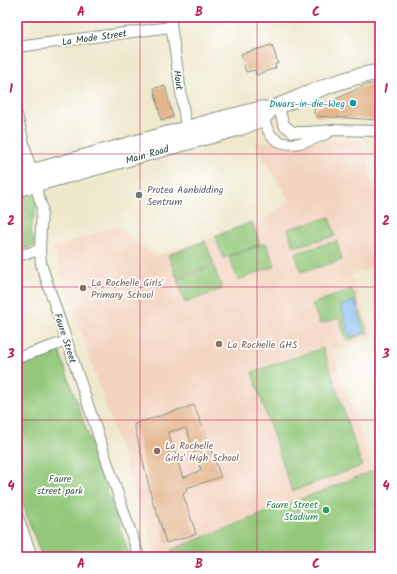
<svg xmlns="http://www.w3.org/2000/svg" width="397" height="574" font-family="Kalam,sans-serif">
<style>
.built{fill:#f3d4bf}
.green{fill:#93c87a;stroke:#598257}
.water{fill:#7cb6ed;stroke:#4e7a90}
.building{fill:#e3b58c;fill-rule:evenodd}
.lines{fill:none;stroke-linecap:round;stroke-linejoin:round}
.street-casing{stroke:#879280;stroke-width:12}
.secondary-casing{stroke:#879280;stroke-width:16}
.primary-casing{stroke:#879280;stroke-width:17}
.street{stroke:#fff;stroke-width:10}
.secondary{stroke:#fff;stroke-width:14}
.primary{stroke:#fff;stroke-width:15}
.grid{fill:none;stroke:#c2185b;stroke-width:1;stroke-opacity:0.55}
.culture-dot{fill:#0f9aa8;stroke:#fff;stroke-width:1.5}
.worship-dot{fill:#6b7280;stroke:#fff;stroke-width:1.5}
.education-dot{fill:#8d6e63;stroke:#fff;stroke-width:1.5}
.leisure-dot{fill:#2e9e5b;stroke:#fff;stroke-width:1.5}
.labels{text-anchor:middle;stroke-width:3.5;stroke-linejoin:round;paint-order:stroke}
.street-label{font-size:10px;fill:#1f3d34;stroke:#fff}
.culture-label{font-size:10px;fill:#0d838f;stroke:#fff;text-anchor:end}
.worship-label{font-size:10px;fill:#5b616d;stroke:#fff;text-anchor:start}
.education-label{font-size:10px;fill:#785e54;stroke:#fff;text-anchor:start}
.park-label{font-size:10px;fill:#3c6046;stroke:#fff}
.leisure-label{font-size:10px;fill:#27864d;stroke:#fff;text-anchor:end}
.neatline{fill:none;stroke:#c2185b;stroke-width:1.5}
.grid-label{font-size:13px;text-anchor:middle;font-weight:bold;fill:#c2185b}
</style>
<rect width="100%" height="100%" fill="#fff"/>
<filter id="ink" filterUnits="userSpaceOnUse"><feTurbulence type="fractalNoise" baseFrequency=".025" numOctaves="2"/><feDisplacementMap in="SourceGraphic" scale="8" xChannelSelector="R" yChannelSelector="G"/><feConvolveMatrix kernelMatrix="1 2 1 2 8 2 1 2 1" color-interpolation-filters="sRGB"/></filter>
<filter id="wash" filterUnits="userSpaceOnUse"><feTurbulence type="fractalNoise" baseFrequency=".012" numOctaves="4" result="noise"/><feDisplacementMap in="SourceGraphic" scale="16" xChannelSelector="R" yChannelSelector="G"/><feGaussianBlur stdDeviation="0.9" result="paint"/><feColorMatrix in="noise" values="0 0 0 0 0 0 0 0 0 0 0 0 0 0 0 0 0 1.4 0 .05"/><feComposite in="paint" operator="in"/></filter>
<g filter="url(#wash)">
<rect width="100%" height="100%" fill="#efe8cd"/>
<!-- built -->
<path class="built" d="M361,141L380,207V264L352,275L374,337L332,351L374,470L156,556L53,248L117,226L155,256L261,222L290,201L253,142Z"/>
<!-- green -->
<path class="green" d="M34,185L38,199L31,230L35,246L17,251V191Z
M330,217L335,236L293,247L288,229Z
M252,222L260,244L223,258L215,236Z
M205,241L214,264L177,278L168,255Z
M337,241L342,260L301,272L295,253Z
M266,243L275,266L238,280L229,257Z
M214,266L222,289L185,303L177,280Z
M352,289L368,333L347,341L339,318L320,324L312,304Z
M323,348L362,466L292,491L252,372Z
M59,350L130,557H42L17,490V364Z
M380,468V557H173L171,550Z"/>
<!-- water -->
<path class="water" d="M355,301L364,333L350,337L341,306Z"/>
<g id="blocks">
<!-- building -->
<path class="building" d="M272,45L278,63L275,64L276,68L256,75L255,70L246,72L241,54Z
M377,83L380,98L378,120L316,116L314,113V109L366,85Z
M165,86L173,117L161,120L154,88Z
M194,405L221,477L186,488L187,491L183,494L196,534L166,543L155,506L154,507L134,424ZM186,428L201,470L183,478L168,432Z"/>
</g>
</g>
<g filter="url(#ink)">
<use href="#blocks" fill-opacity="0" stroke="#879280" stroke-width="1"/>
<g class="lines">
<defs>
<path id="street" d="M170,17L187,134
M17,47L171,27
M278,106L284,125L293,132H307L334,130L380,131
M262,113C264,120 266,128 270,134C283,152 312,141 328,133
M17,115L31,172L42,207L40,250L41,264L139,557
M17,256L40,250
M17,358L67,341"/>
<path id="secondary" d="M17,520L30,557"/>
<path id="primary" d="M17,176L225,118L261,109H271C307,95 342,77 380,72
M17,189L242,127L263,118L271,109"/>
</defs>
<!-- street casing -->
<use href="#street" class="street-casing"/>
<!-- secondary casing -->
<use href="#secondary" class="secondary-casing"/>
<!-- primary casing -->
<use href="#primary" class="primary-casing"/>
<!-- street -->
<use href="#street" class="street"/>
<!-- secondary -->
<use href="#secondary" class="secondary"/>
<!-- primary -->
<use href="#primary" class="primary"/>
</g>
</g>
<!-- grid -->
<path class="grid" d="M140,17V557M257,17V557M17,154H380M17,287H380M17,420H380"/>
<!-- markers -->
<circle class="culture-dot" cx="353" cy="103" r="4"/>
<circle class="worship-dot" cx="139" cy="195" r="4"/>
<g class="education-dot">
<circle cx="83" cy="288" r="4"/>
<circle cx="219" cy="344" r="4"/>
<circle cx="157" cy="451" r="4"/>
</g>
<circle class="leisure-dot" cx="326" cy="510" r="4"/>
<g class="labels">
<!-- street labels -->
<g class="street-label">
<text transform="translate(94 37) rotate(-8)" y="4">La Mode Street</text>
<text transform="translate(179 80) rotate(82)" y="4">Hout</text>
<text transform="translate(147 154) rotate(-16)" y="4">Main Road</text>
<text transform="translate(66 338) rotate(72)" y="4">Faure Street</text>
</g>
<!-- culture labels -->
<g class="culture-label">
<text x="345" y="107">Dwars-in-die-Weg</text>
</g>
<!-- worship labels -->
<g class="worship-label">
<text x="147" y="193">Protea Aanbidding<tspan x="147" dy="12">Sentrum</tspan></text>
</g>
<!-- education labels -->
<g class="education-label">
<text x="91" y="286">La Rochelle Girls'<tspan x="91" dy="12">Primary School</tspan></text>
<text x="227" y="348">La Rochelle GHS</text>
<text x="165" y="449">La Rochelle<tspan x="165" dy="12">Girls' High School</tspan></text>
</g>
<!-- park labels -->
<g class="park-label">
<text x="60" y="482">Faure<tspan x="60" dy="12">street park</tspan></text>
</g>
<!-- leisure labels -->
<g class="leisure-label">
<text x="318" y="508">Faure Street<tspan x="318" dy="12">Stadium</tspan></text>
</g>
</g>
<!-- margin -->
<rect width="397" height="574" fill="none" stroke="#fff" stroke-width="44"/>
<rect x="22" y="22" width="353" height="530" class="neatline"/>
<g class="grid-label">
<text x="81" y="16">A</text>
<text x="199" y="16">B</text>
<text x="316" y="16">C</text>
<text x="11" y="93">1</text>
<text x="386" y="93">1</text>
<text x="11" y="225">2</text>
<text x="386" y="225">2</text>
<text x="11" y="358">3</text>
<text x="386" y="358">3</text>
<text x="11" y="490">4</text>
<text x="386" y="490">4</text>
<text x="81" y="568">A</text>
<text x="199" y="568">B</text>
<text x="316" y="568">C</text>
</g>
</svg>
